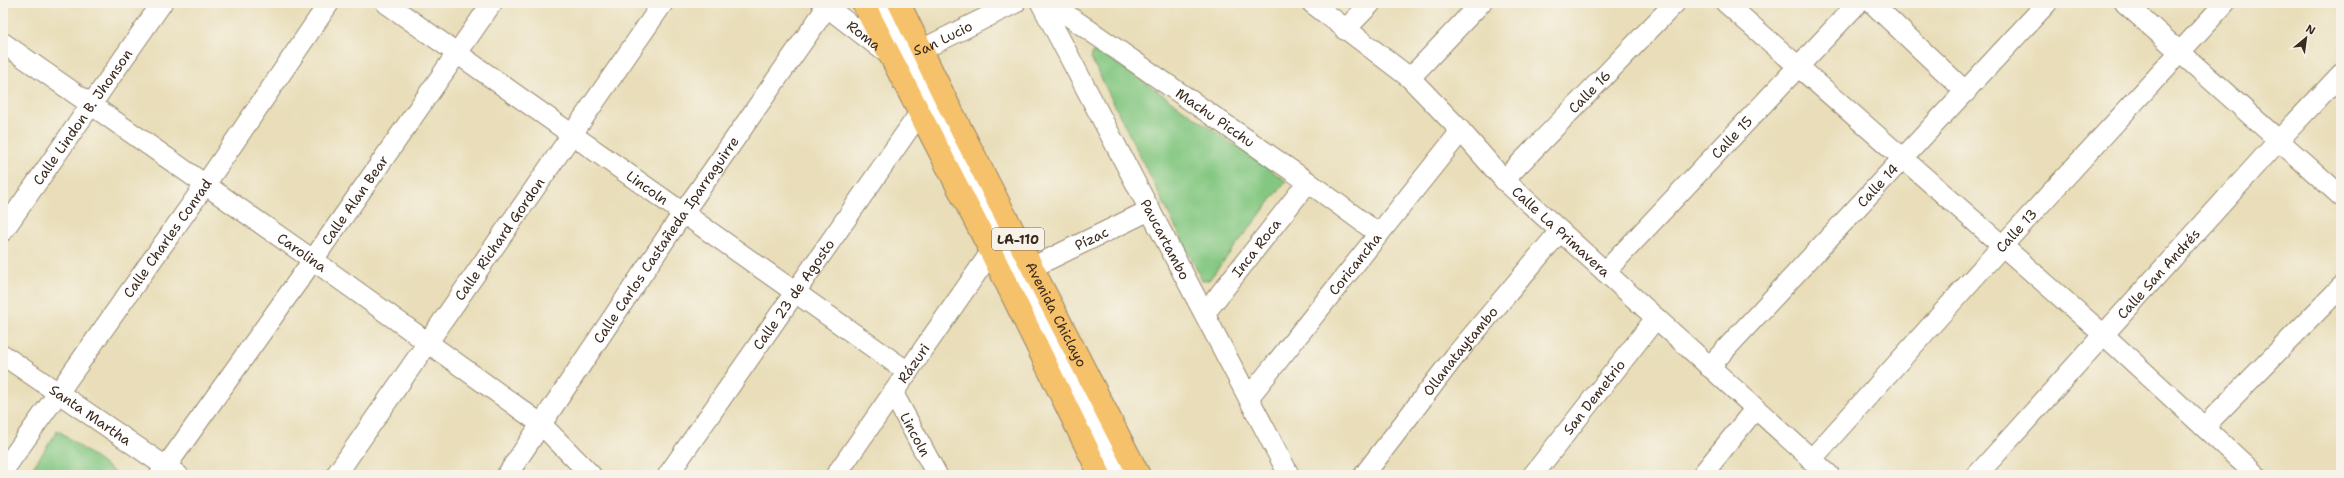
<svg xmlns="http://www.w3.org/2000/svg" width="2344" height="478" font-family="'Shantell Sans',sans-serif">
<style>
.green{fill:#83c781;stroke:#5f7850}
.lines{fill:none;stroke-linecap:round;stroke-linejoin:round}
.minor-casing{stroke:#92846c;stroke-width:22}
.major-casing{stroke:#92846c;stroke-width:24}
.minor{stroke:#fff;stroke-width:20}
.major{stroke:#f5c16b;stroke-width:22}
.labels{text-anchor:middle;stroke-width:4;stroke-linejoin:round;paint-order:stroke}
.shield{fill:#f7f3e8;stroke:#73665b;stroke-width:1}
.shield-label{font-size:13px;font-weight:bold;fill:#3b2a1e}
.street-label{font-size:14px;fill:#3b2a1e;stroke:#f7f3e8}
</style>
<rect width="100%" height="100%" fill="#f7f3e8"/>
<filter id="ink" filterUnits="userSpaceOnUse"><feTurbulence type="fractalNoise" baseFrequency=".025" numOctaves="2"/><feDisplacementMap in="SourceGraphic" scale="8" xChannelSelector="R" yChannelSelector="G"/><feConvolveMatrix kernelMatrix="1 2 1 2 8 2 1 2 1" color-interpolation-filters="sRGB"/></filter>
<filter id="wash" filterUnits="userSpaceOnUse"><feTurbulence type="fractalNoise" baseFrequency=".012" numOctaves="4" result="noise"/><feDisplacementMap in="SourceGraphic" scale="16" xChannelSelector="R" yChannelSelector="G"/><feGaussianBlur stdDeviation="0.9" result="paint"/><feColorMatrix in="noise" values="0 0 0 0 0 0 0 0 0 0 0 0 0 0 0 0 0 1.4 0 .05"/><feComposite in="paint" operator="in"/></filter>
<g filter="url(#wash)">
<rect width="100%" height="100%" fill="#e9deb9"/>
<!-- green -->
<path class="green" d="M1100,51L1286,181L1209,280H1202L1091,58L1093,52Z
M58,430L118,475H28Z"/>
</g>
<g filter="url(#ink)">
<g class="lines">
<defs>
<g id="minor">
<path id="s1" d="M386,3L908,372"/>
<path id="s2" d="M822,3L888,54L923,49L1015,3"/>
<path d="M880,3L1118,475"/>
<path id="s3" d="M1041,3L1289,475"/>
<path id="s4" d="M1050,3L1308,182L1379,234"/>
<path id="s5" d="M1312,3L1410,78L1461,131L1504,180L1829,475"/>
<path d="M1726,3L2104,335L2256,475"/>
<path d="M1872,3L1966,92"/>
<path d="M2125,3L2341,196"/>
<path d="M1345,30L1371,3"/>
<path id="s6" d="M3,43L313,260L541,424L591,475"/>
<path d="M1410,78L1481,3"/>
<path id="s7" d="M1504,180L1675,3"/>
<path id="s8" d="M3,231L162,3"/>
<path id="s9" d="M1033,267L1150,210"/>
<path id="s10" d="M1605,272L1858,3"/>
<path id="s11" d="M1205,313L1308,182"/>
<path id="s12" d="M3,355L178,475"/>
<path id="s13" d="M1709,367L2047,3"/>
<path id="s14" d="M893,393L937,475"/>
<path id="s15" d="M1249,397L1461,131"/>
<path d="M2204,427L2341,287"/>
<path id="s16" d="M1811,460L2003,245L2225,3"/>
<path id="s17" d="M3,471L205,185L329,3"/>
<path id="s18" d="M160,475L313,260L492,3"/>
<path id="s19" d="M336,475L663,3"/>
<path id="s20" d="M507,475L683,213L827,7"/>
<path id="s21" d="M668,475L919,114"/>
<path id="s22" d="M836,475L991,252"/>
<path id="s23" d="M1364,475L1455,356L1560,231"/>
<path id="s24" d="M1533,475L1656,318"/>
<path d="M1702,475L1755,409"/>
<path id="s25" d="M1977,475L2279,140L2341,74"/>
</g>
<g id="major">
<path d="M863,3L991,252L1100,475"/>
<path id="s26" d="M899,3L947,102L1139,475"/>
</g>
</defs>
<!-- minor casing -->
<use href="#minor" class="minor-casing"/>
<!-- major casing -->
<use href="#major" class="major-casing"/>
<!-- minor -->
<use href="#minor" class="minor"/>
<!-- major -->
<use href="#major" class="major"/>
</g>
</g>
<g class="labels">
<!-- shield labels -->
<rect class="shield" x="992" y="228" width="52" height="22" rx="3"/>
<g class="shield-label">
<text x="1018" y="244">LA-110</text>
</g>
<!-- street labels -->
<g class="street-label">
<text dy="5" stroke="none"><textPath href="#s2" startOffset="53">Roma</textPath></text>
<text dy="5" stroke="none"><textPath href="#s2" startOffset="141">San Lucio</textPath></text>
<text dy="5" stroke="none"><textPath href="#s7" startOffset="123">Calle 16</textPath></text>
<text dy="5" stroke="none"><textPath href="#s8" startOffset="139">Calle Lindon B. Jhonson</textPath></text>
<text dy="5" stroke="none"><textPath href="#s4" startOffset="201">Machu Picchu</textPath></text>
<text dy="5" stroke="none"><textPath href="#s10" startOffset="185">Calle 15</textPath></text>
<text dy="5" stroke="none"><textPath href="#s13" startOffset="248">Calle 14</textPath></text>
<text dy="5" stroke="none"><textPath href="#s1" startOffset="320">Lincoln</textPath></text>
<text dy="5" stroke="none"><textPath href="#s18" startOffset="337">Calle Alan Bear</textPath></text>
<text dy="5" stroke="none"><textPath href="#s16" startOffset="308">Calle 13</textPath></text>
<text dy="5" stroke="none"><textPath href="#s5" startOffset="339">Calle La Primavera</textPath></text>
<text dy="5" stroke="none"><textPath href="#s17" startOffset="285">Calle Charles Conrad</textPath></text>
<text dy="5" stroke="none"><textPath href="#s19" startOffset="287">Calle Richard Gordon</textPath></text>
<text dy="5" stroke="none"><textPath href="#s9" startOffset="65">Pízac</textPath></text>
<text dy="5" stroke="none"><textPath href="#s3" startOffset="267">Paucartambo</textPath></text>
<text dy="5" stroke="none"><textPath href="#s20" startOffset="284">Calle Carlos Castañeda Iparraguirre</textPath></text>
<text dy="5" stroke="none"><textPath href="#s11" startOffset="83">Inca Roca</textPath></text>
<text dy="5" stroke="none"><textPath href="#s6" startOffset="365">Carolina</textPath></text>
<text dy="5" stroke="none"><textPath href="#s15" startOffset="170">Coricancha</textPath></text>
<text dy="5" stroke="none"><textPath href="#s25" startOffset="271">Calle San Andrés</textPath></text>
<text dy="5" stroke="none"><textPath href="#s21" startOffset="220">Calle 23 de Agosto</textPath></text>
<text dy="5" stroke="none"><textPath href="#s26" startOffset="349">Avenida Chiclayo</textPath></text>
<text dy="5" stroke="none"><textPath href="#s23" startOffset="157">Ollanataytambo</textPath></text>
<text dy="5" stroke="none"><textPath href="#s22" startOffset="136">Rázuri</textPath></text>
<text dy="5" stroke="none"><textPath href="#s24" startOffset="99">San Demetrio</textPath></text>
<text dy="5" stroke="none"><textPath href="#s12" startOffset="106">Santa Martha</textPath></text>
<text dy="5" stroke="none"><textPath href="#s14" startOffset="47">Lincoln</textPath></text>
</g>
</g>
<!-- margin -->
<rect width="2344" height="478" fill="none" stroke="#f7f3e8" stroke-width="16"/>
<!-- north arrow -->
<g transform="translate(2306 38) rotate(29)" stroke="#f7f3e8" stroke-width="3" paint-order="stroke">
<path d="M0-3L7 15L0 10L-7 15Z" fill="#3b2a1e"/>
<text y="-6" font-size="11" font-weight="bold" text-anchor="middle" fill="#3b2a1e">N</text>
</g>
</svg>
